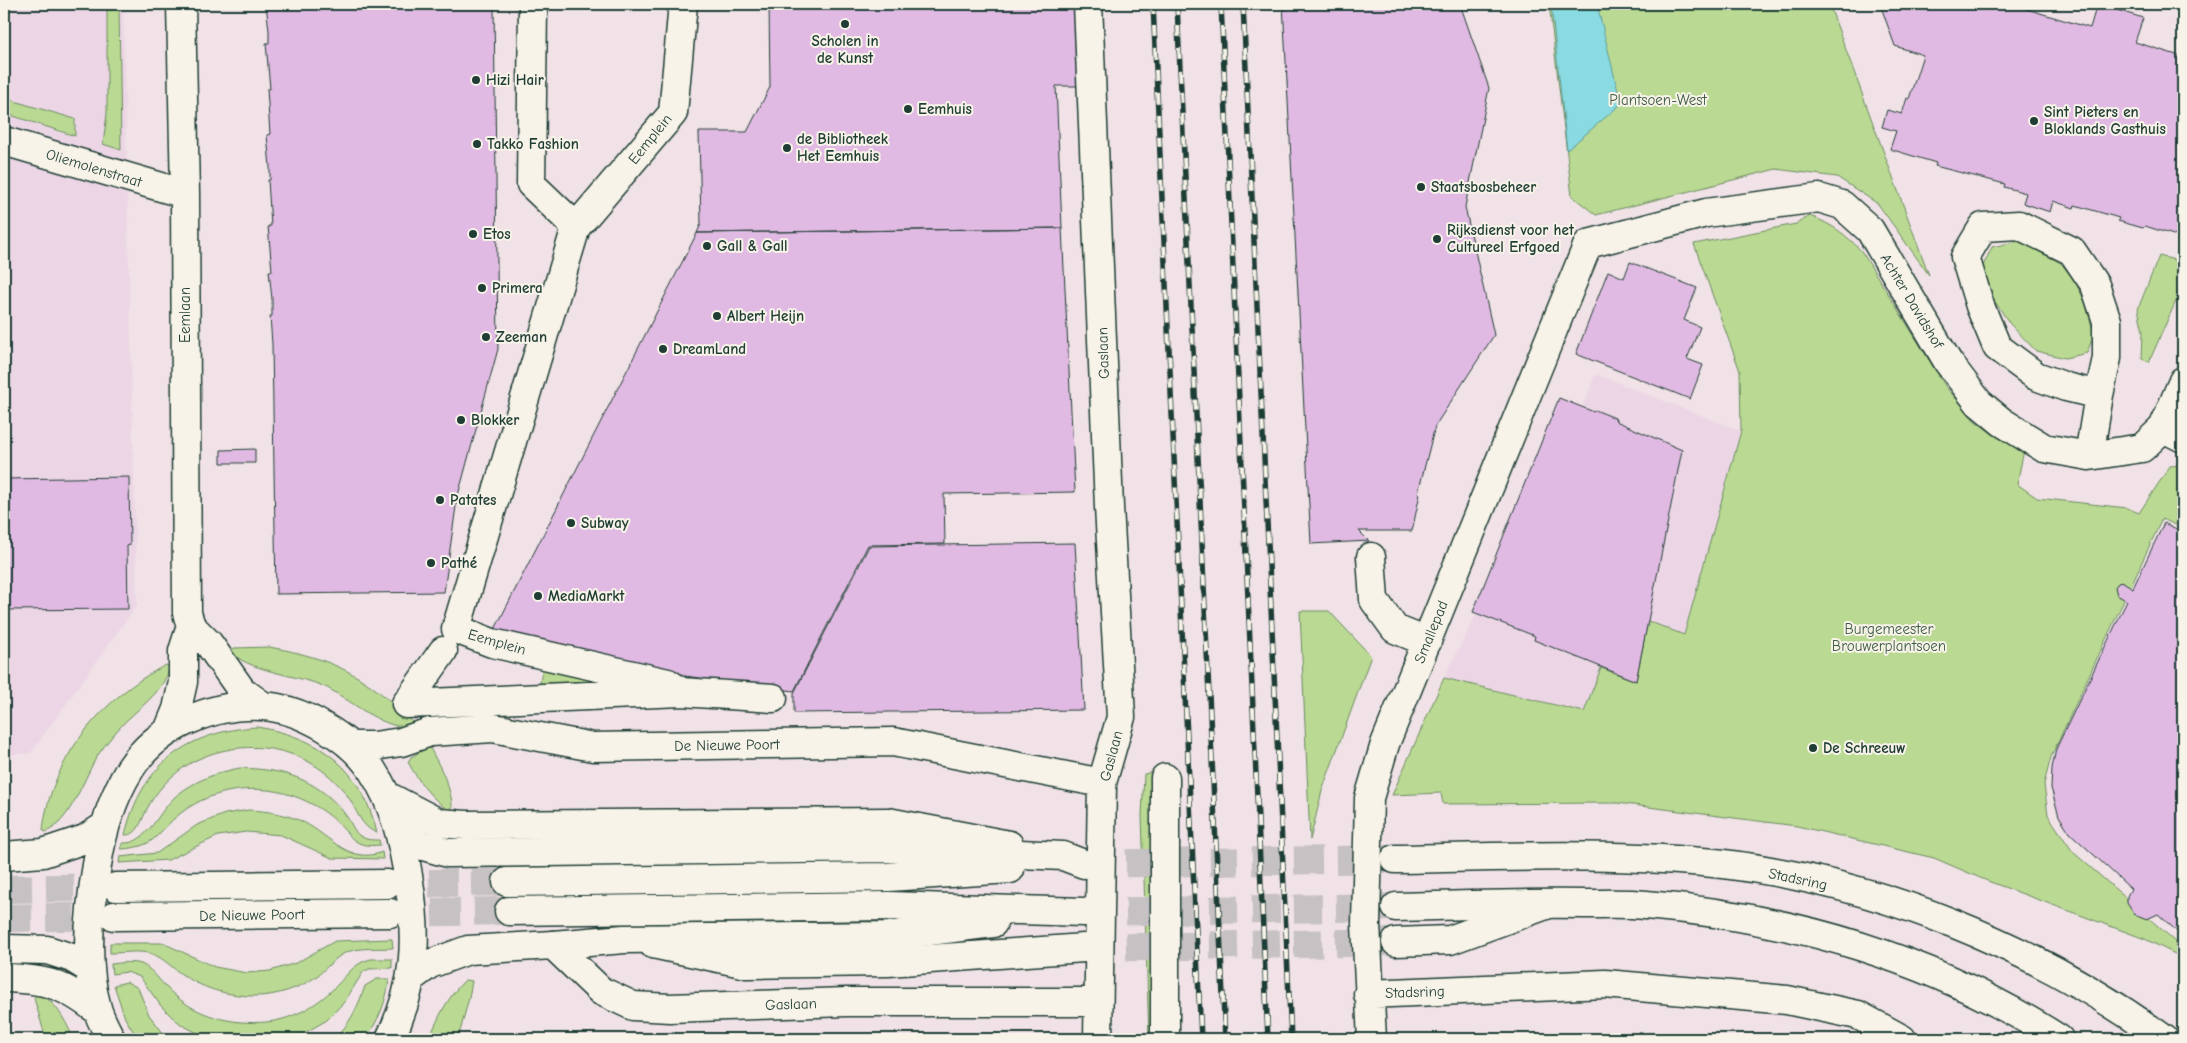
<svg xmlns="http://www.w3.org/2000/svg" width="2187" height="1043" font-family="'Comic Neue',sans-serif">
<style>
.built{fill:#ecd6e5}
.green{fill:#bad992;stroke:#6c8b63}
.water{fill:#89dbe1;stroke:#5f9c9c}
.building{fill:#e1bae3;stroke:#1f3d34}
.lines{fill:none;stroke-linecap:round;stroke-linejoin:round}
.minor-tunnel{stroke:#c6c1c2;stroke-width:28;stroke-dasharray:28 14;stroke-linecap:butt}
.major-tunnel{stroke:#c6c1c2;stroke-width:28;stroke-dasharray:28 14;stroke-linecap:butt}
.minor-casing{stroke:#1f3d34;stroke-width:31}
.major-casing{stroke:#1f3d34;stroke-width:31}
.minor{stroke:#f7f3e8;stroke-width:28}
.major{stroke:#f7f3e8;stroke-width:28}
.rail-casing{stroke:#1f3d34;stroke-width:5.5}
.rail{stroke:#f7f3e8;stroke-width:4;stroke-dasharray:11;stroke-linecap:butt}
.poi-dot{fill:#1f3d34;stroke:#f7f3e8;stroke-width:2}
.labels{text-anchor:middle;stroke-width:4;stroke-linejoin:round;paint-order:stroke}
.poi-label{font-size:15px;font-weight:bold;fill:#1f3d34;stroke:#f7f3e8;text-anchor:start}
.park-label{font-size:15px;fill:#3e5c47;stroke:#f7f3e8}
.street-label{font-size:15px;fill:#1f3d34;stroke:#f7f3e8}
</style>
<rect width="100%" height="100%" fill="#f0e2e6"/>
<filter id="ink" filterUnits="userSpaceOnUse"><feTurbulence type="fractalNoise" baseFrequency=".02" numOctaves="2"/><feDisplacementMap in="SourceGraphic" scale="10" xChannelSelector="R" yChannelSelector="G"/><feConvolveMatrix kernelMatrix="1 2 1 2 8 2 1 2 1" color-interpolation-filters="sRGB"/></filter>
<g filter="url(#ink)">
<!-- built -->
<path class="built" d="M4,4H123L137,605L31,753L4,755Z
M1596,374L1741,431L1684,635L1636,681L1584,712L1444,678L1477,613L1473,612L1559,398L1582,408Z"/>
<!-- green -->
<path class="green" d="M107,4H119L121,150L103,144L107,114Z
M1549,4H1829L1929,275L1878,204L1837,177L1776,169L1596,215L1572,196Z
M4,98L75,119V136L4,113Z
M1810,216C1832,224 1847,235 1862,252L1946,387L1975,421L1997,437L2024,450L2017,484L2037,498L2127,508L2139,513L2170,466L2183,465V528L2162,519L2051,757L2044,784L2048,815L2060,833L2073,852L2183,948V958L2145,939L1985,880L1934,858L1797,826L1617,803L1443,804L1441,793L1392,795L1444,678L1584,712L1601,668L1636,681L1648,621L1684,635L1741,431L1740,371L1694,244L1796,224Z
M2019,241L2061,263L2075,281L2085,302L2094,334L2087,353L2065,358L2036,351L2010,324L1989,293L1983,266L1992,247Z
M2159,256L2183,262V285L2149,362L2142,359L2143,331L2138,309Z
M1300,611H1329L1371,656L1322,791L1310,840Z
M269,647C333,658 367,676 412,722V725C388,735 345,695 323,686C301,676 243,670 231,651L234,648Z
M166,665L170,668C162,692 145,703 127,720C117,730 106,743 98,755C84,777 70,824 45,832L43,830C51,758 103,697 166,665Z
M542,669L662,688L539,691Z
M257,727C320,737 362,768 377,833C360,827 357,809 347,795C313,750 255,736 203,757C180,766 159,786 148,807C144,814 142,822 138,828C135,833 130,835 125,835C141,765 188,731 257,727Z
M427,748H430C439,765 453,790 452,809L448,810C429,796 419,782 408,762L411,757Z
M240,768C267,769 291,772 314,786C327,794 339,805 347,817C352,824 354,832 360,836C366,840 372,840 379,840L380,845C354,848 352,837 336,821C319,805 291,792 267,790C237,787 205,794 181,813C155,833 158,847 121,849L123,843C147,845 159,810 176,796C194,781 217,772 240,768Z
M1163,770L1157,1039H1149L1142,815L1144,774Z
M249,810C268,811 288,814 305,823C330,836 350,865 382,852L383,859L332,858L281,835L246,832L218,836L168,860L119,863L120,857L157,853L197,825L225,814Z
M392,939L393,948C378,949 361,947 347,952C335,957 327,968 317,976C301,988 276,996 256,996C230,996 205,990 183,975C173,969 164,958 152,954C139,950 124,953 110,953V943H163L215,967L247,973L270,971L296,963L335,941Z
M371,959H392V968L369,969L363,972L345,1001L327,1020L294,1039H209L182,1025L171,1016L161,1006L140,977L127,972L112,974L111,964C121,963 132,961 141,964C153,969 160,982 169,990C195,1016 231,1025 267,1022C290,1020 314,1007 331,991C345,979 352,963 371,959Z
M377,979H389C387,1001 378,1022 365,1039H334C350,1024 358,1007 365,986Z
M465,980L472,981L469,998L458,1039H429C439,1016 447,998 465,980Z
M127,982L138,988L149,1015L168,1039H138L125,1018L114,985Z
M36,995C54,995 67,1025 74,1039H46L34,998Z"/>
<!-- water -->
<path class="water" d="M1551,4H1597L1621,104L1567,150Z"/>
<!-- building -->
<path class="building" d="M266,4H494L498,349L457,499L444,592L276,594L272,344L270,316H272V299L269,271H272L268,226H271L268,180H270V167L267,135L270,134L267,89H270L266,43H269V31Z
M769,4H1081L1082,86H1056L1062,228L697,233L701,224L699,132H747L770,87Z
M1283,4H1460L1489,88L1465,207L1494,335L1435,426L1418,493L1420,494L1412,531H1359L1369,541L1311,544Z
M1880,4H2010L2090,28L2097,4L2143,18L2135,42L2183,57V238L2145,226L2143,228L2118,221L2119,218L2075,205L2074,208L2053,201L2050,212L2023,203L2026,193L2004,187L2005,184L1935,166L1936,163L1890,149L1896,131L1882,127L1887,110L1902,114L1907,98L1909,99L1923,55L1895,46Z
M1062,228L1075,492L944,494L945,544L868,545L794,691L634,669L492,635L697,233Z
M1630,262L1697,288L1684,320L1700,327L1687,359L1703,365L1690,399L1576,354L1608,271L1624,278Z
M1559,398L1594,412L1595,410L1615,418L1616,421L1682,450L1636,681L1534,640L1535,636L1473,612Z
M255,449V463H221V450Z
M129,477L130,545L127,546L128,609L4,610V479Z
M2164,523L2183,532V937L2158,914L2147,919L2134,914L2127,903V896L2131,889L2070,833L2059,816L2051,788L2052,768L2056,749L2127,601L2117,595L2115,587L2118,583L2123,582L2133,588Z
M1075,543L1084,710L794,713V693L869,546Z
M1618,1037H1653L1689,1039H1547Z"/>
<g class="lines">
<!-- minor-tunnel -->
<path class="minor-tunnel" d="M1084,948L1396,942"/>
<!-- major-tunnel -->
<path class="major-tunnel" d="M1084,864L1391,859
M387,884L507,882
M4,889L116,887
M1084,912L1396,907
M390,913L509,911
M4,918L114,916"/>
<defs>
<path id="minor" d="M181,4L185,194L187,613L191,626L209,644L242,691L263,706
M533,4L531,184L576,227
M1088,4L1109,507L1121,717L1102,783L1098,1039
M4,141L185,194
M2163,428L2183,438
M2089,456L2099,395L2107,358V321L2095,285L2072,251L2019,225L1983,227L1965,257L1980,306L1997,347L2036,376L2066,387L2099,395
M1371,557L1374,600L1395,629L1427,642
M681,692L773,698
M406,704L681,692L668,683L492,643L456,629L576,227L673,113L683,4
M406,704L443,651
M168,731L177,709L183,682V651L191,626
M351,746H374L401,742L430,732L493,728L593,747L893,742L1102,783
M1165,778V1039
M387,796L439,823L466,825L888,822L1009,845
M4,856L43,853L85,839L105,826
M1396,942L1450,940L1546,905
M653,944L747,964L888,962L1084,948
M4,949L47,950L72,958L90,969
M412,977L430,964L468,950L553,945L601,991L633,1006L670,1008L847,1002H1098
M4,978C46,979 63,984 97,1010
M1368,994L1605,984L1787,1000L1858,1015L1902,1039
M111,1039C106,1029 100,1019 97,1008C84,964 89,910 97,865C102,832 112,798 130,769C157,727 212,703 262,706C301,708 351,738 372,770C395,805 403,842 409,882C418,942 416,984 390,1039
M1372,1039L1366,924L1369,798L1385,744L1588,244L1706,213L1819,198L1842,205L1870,230L1948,362L1979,403L2002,422L2044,448L2089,456L2142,448L2163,428L2183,381"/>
<path id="major" d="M400,829L420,845L448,853L889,848L1063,856L1084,864
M1395,859C1505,857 1615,852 1724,864C1881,883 2037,947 2164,1039
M507,882L889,877L1010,869
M116,887L387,884
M1396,907C1459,905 1522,903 1585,904C1605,904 1626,903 1646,905C1792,917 1935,959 2059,1039
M509,911L889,906L1084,912
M114,916L390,913
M553,945L624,939L889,936L993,923"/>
</defs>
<!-- minor casing -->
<use href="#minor" class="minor-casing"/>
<!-- major casing -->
<use href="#major" class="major-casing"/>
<!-- minor -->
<use href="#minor" class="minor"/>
<!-- major -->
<use href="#major" class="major"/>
<defs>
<path id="rail" d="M1153,4L1201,1039
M1177,4L1225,1039
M1221,4L1268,1039
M1243,4L1291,1039"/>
</defs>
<!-- rail casing -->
<use href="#rail" class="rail-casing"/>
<!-- rail -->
<use href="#rail" class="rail"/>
</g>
</g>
<!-- markers -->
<g class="poi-dot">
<circle cx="845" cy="24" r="5"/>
<circle cx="476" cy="80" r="5"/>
<circle cx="908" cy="109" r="5"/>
<circle cx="2034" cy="121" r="5"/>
<circle cx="477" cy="144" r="5"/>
<circle cx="787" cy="148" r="5"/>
<circle cx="1421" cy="187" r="5"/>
<circle cx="473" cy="234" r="5"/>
<circle cx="1437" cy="239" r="5"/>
<circle cx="707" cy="246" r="5"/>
<circle cx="482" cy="288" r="5"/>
<circle cx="717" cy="316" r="5"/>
<circle cx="486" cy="337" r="5"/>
<circle cx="663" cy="349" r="5"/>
<circle cx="461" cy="420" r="5"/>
<circle cx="440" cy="500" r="5"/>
<circle cx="571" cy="523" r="5"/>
<circle cx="431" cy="563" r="5"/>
<circle cx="538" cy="596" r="5"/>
<circle cx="1813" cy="748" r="5"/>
</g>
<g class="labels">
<!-- poi labels -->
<g class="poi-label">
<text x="845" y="46" text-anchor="middle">Scholen in<tspan x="845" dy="17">de Kunst</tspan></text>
<text x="486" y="85">Hizi Hair</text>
<text x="918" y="114">Eemhuis</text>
<text x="2044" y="117">Sint Pieters en<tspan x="2044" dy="17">Bloklands Gasthuis</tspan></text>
<text x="797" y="144">de Bibliotheek<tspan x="797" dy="17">Het Eemhuis</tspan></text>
<text x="487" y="149">Takko Fashion</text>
<text x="1431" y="192">Staatsbosbeheer</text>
<text x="1447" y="235">Rijksdienst voor het<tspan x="1447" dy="17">Cultureel Erfgoed</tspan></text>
<text x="483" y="239">Etos</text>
<text x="717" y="251">Gall &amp; Gall</text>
<text x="492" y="293">Primera</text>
<text x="727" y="321">Albert Heijn</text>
<text x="496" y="342">Zeeman</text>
<text x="673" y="354">DreamLand</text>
<text x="471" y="425">Blokker</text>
<text x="450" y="505">Patates</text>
<text x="581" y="528">Subway</text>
<text x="441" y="568">Pathé</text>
<text x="548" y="601">MediaMarkt</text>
<text x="1823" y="753">De Schreeuw</text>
</g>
<!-- park labels -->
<g class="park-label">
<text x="1658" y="105">Plantsoen-West</text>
<text x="1889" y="634">Burgemeester<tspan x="1889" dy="17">Brouwerplantsoen</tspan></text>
</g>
<!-- street labels -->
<g class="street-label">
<text transform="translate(650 139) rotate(-51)" y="5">Eemplein</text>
<text transform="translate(94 168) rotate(17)" y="5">Oliemolenstraat</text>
<text transform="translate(1912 301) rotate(59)" y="5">Achter Davidshof</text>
<text transform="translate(185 315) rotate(-90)" y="5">Eemlaan</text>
<text transform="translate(1103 353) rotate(-92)" y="5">Gaslaan</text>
<text transform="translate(1431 632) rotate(-68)" y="5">Smallepad</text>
<text transform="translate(497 642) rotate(16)" y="5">Eemplein</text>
<text transform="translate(727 745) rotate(-1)" y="5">De Nieuwe Poort</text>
<text transform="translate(1111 756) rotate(-75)" y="5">Gaslaan</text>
<text transform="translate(1798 879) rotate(12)" y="5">Stadsring</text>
<text transform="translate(252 915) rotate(-1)" y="5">De Nieuwe Poort</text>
<text transform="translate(1415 992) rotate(-2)" y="5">Stadsring</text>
<text transform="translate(791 1004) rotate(-2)" y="5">Gaslaan</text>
</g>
</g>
<!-- margin -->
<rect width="2187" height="1043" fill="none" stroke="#f7f3e8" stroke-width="20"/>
<rect x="10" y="10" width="2167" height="1023" fill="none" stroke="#1f3d34" stroke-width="2" filter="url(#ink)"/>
</svg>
